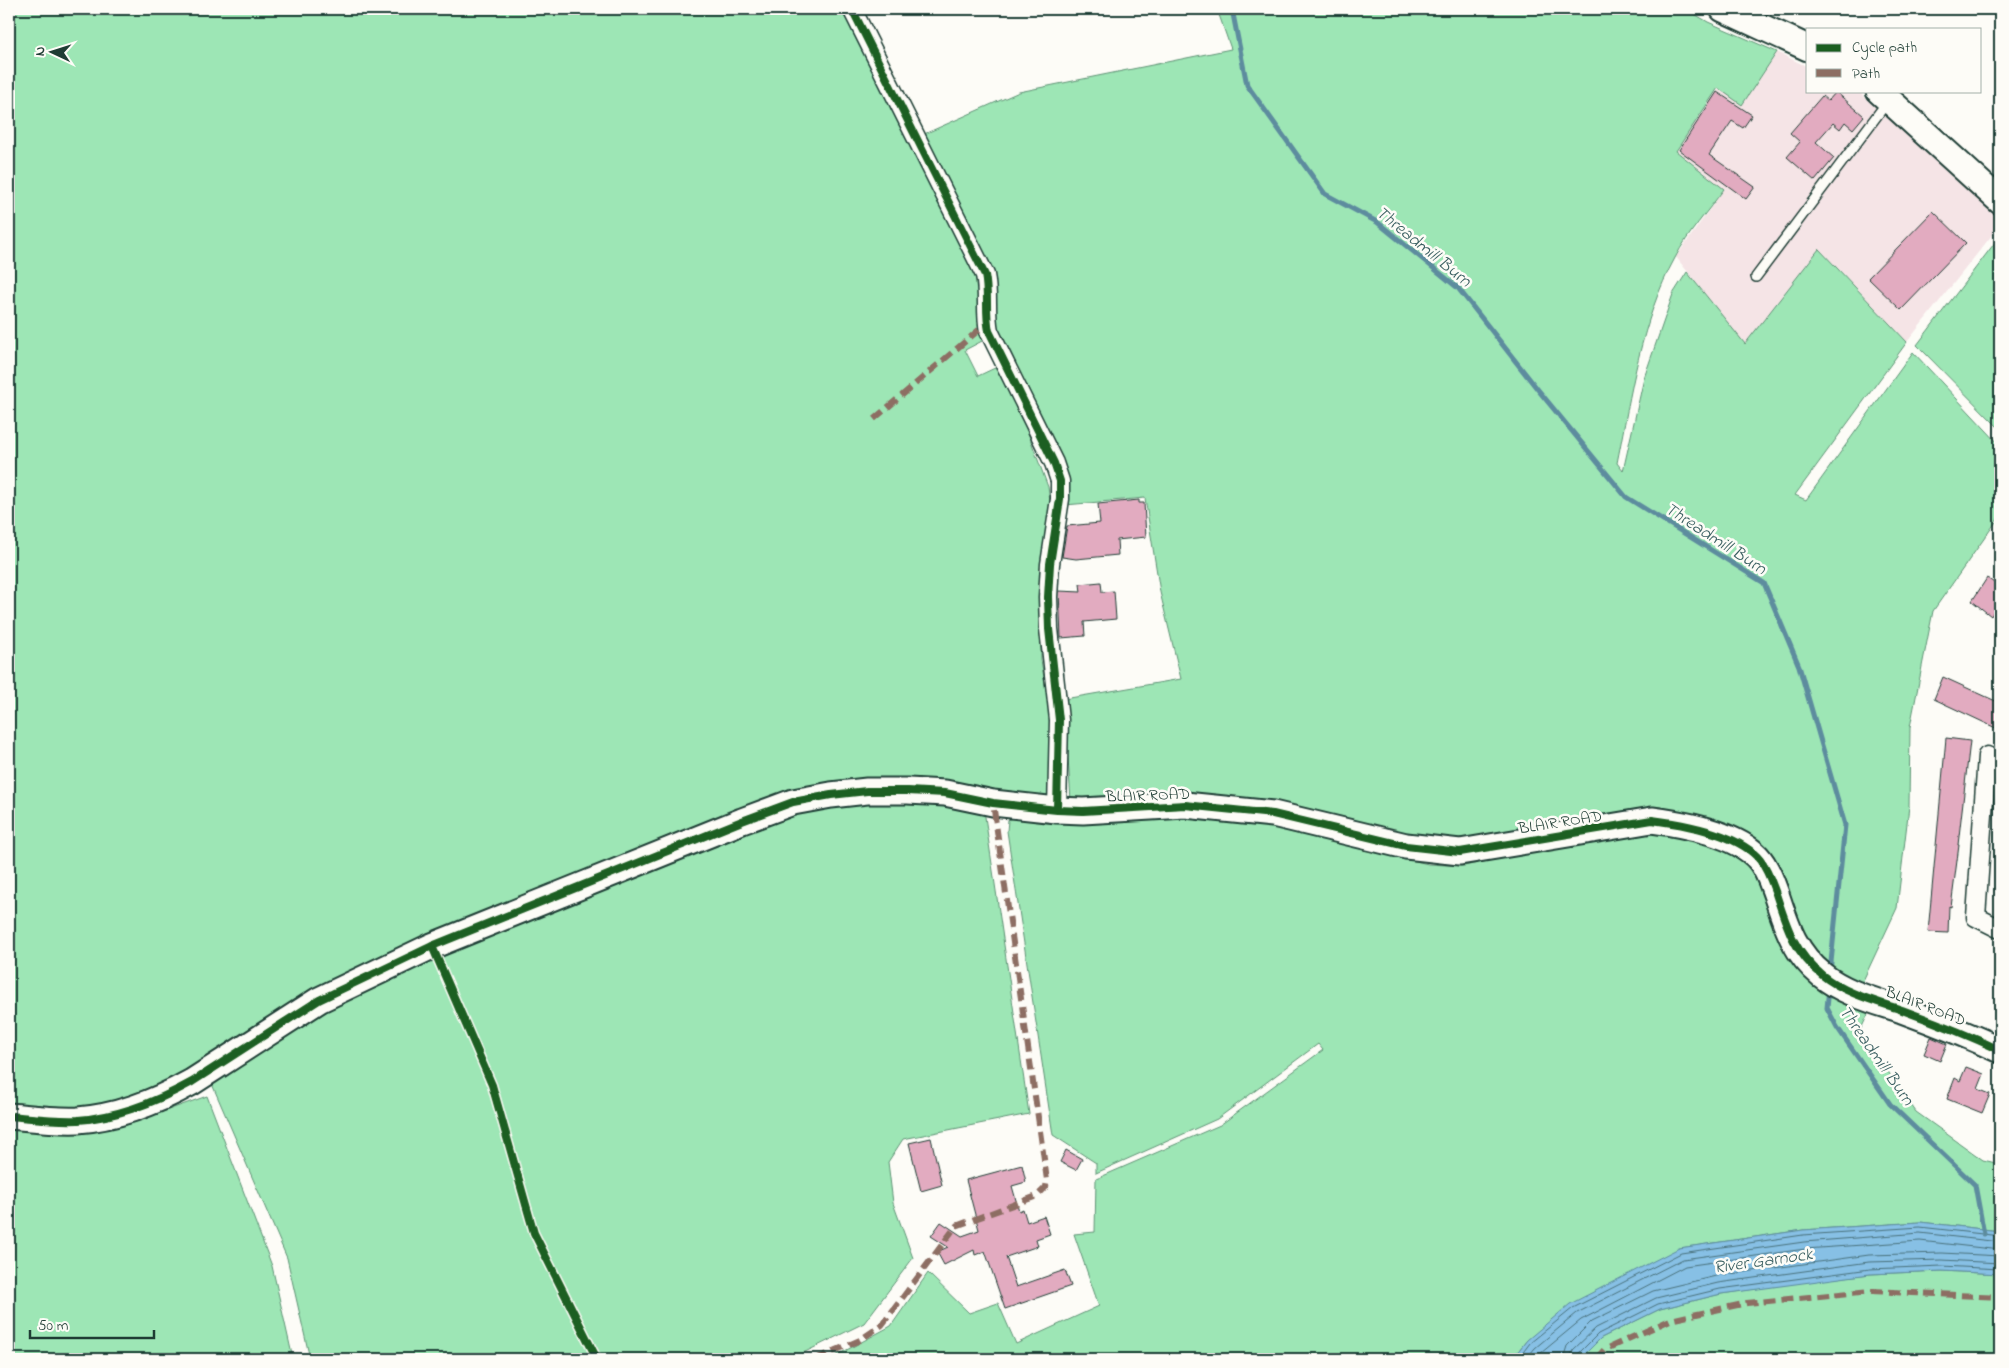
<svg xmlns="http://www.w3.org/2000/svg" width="2009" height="1368" font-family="'Indie Flower',sans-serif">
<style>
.built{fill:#f5e4e6}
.green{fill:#9de6b5;stroke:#5e9274}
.water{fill:#87c0e5;stroke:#5d8c9e}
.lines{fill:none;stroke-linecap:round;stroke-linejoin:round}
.shore{stroke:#49717b;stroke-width:1}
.stream{stroke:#5d8c9e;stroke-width:5}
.building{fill:#e2abc0;stroke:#1f3d34}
.lane-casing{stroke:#1f3d34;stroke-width:12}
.street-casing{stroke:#1f3d34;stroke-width:21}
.secondary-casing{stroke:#1f3d34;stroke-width:29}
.lane{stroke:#fdfcf7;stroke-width:9}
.street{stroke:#fdfcf7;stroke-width:18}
.secondary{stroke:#fdfcf7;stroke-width:25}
.quiet{stroke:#8d6e63;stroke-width:6;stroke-dasharray:12 6;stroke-linecap:butt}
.cycleway-casing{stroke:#fdfcf7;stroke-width:11}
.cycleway{stroke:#1b5e20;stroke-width:8}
.labels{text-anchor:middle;stroke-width:5;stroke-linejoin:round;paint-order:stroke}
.street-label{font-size:16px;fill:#1f3d34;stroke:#fdfcf7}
.water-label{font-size:18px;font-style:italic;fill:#395e60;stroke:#fdfcf7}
</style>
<rect width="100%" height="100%" fill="#fdfcf7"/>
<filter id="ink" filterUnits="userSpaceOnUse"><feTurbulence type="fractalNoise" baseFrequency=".02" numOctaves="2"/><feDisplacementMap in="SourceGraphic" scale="10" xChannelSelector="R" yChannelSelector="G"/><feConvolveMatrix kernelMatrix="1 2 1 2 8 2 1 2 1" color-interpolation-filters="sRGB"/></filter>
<g filter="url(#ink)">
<!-- built -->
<path class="built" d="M1777,52L1808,67V91H1856L1860,93L2000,215V225L1907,342L1819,249L1745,345L1676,257L1724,189L1676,151L1719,88L1742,104Z"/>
<!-- green -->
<path class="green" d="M9,9H845L978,278L982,295L978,320L984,340L965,350L978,376L997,367L1018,406L1048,487L1051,509L1041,568V660L1052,725L1051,794L1044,799L963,785L788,793L689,828L330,981L166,1082L127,1099L80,1108L9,1107Z
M1217,9H1686L1708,22L1777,52L1742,105L1718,88L1676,151L1724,189C1708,211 1688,233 1675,258C1641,320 1631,394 1617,463L1623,471L1644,378L1673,294L1687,272L1745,344L1819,249L1907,342L1795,495L1806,500L1913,352L2000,445V516L1933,611L1910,727L1909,806L1897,908L1853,1002L1872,1006L1860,1031L1916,1112L1983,1160L2000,1164V1231L1920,1222L1803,1230L1680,1248L1527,1340L1512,1359H830L891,1326L928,1273L969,1313L998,1303L1016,1344L1099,1306L1074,1234L1095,1232L1096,1179L1220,1125L1323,1050L1318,1044L1217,1119L1096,1173V1163L1053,1135L1007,831L1008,820L1014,817L1070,823L1158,815L1265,825L1428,864L1464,866L1558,846L1461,842L1071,801L1064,699L1181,679L1160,592L1145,498L1065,505L995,332L994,305L922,135L1019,92L1231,49Z
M2000,236V429L1917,345Z
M897,799L984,810L1029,1114L903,1139L888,1162L893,1203L913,1258L864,1323L791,1359H310L287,1258L212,1084L326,1011L372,984L454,946L796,811Z
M207,1096L272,1266L293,1359H9V1127L83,1131L126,1125Z
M1942,1271L2000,1274V1359H1580L1601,1338L1660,1309L1721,1294L1802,1282L1870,1274Z"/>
<!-- water -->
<path class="water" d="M1920,1222L2000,1231V1274L1942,1271L1870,1274L1721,1294L1660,1309L1601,1338L1580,1359H1512L1527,1340L1570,1304L1679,1248L1803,1230Z"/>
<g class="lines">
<!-- shore -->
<path class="shore" d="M1518,1359L1530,1343L1573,1308L1681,1253L1803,1235L1920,1227L2000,1236
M1526,1359L1535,1348L1577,1313L1683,1259L1804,1242L1920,1233L2000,1242
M1535,1359L1541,1353L1581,1320L1685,1266L1805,1249L1920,1241L2000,1250
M1563,1359L1567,1346L1592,1321L1653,1291L1716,1276L1869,1255L1942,1253L2000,1256
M1570,1359L1573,1350L1596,1328L1656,1298L1718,1283L1869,1262L1942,1260L2000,1263
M1577,1359L1578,1354L1598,1334L1658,1304L1720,1289L1870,1269L1942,1266L2000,1269"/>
<!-- stream -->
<path class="stream" d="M1232,9L1247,85L1325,194L1377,222L1458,288L1539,391L1626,497L1764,583L1799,666L1845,825L1830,972
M1829,988L1827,1008L1837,1027L1890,1104L1975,1185L1984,1234"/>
</g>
<!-- building -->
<path class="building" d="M1717,92L1752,115L1743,128L1732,121L1709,155L1755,187L1746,199L1679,150Z
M1836,92L1864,116L1853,129L1845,122L1840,129L1833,123L1816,142L1834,158L1815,181L1787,157L1800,142L1790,133L1822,96L1828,101Z
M1933,211L1966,243L1901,310L1868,278Z
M1139,500V503H1144L1146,537L1117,540L1118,555L1076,559L1062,557L1067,526L1100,523L1098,504Z
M1987,578L2000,587V601L1991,616L1972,601Z
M1101,582L1102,592L1114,591L1116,619L1084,622L1085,636L1061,638L1059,591L1081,592L1080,584Z
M1943,677L2000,703V730L1934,699Z
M1946,738L1970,741L1958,845H1959L1951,907L1949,906L1948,933L1928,932Z
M1931,1037L1947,1044L1940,1061L1924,1054Z
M1966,1067L1984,1074L1978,1089L1990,1094L1982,1113L1947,1099L1955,1078L1960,1081Z
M931,1138L942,1185L921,1191L909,1143Z
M1066,1150L1082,1159L1076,1170L1060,1162Z
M1022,1165L1026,1182L1012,1186L1019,1211L1023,1209L1027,1222L1044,1216L1050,1234L1036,1239L1038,1246L1006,1257L1016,1287L1065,1270L1071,1286L1005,1309L985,1251L975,1255L974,1250L944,1265L937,1252L948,1247L931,1236L941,1222L962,1236L979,1230L966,1180Z"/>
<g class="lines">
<defs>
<path id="lane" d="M1756,277L1888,101"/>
<path id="street" d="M852,9L985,275C989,294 985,312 989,331L1054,463L1060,481V499L1050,564L1048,597L1049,629L1059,720L1057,810
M2000,763L1987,756L1976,917L2000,929"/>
<path id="secondary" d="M1723,9L1808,48
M1879,91L2000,201
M9,1116C32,1118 56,1121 78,1120C118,1117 158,1101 192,1082L319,1000L432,946L742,821L793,802L831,795L867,791H908L945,793L993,803L1057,810L1083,811L1185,805L1273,814L1406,846L1460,852L1652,820C1683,824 1739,834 1760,860C1768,870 1772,883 1776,894C1787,927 1794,952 1822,975C1844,993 1875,1001 1902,1010C1935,1022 1968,1035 2000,1050"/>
</defs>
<!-- lane casing -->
<use href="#lane" class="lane-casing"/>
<!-- street casing -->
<use href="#street" class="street-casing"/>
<!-- secondary casing -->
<use href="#secondary" class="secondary-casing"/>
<!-- lane -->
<use href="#lane" class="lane"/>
<!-- street -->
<use href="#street" class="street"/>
<!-- secondary -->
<use href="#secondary" class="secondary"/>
<!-- quiet -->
<path class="quiet" d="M874,419L987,323
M816,1359L860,1340L882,1325L956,1226L1037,1196L1046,1187L1047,1180L993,803
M1596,1359L1604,1350L1670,1320L1747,1303L1871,1291L2000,1297"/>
<defs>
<path id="cycleway" d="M852,9L985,275C989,294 985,312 989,331L1054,463L1060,481V499L1050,564L1048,597L1049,629L1059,720L1057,810
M432,946L492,1085L534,1233L597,1359
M9,1116C32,1118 56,1121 78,1120C118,1117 158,1101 192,1082L319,1000L432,946L742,821L793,802L831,795L867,791H908L945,793L993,803L1057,810L1083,811L1185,805L1273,814L1406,846L1460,852L1652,820C1683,824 1739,834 1760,860C1768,870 1772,883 1776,894C1787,927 1794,952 1822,975C1844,993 1875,1001 1902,1010C1935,1022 1968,1035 2000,1050"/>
</defs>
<!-- cycleway casing -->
<use href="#cycleway" class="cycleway-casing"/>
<!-- cycleway -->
<use href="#cycleway" class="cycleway"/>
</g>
</g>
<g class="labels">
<!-- street labels -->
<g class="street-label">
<text transform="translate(1148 794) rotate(-2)" y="6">BLAIR ROAD</text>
<text transform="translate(1560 821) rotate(-9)" y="6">BLAIR ROAD</text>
<text transform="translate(1926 1005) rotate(21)" y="6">BLAIR ROAD</text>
</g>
<!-- water labels -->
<g class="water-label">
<text transform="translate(1424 246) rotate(39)" y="6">Threadmill Burn</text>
<text transform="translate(1716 538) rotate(33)" y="6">Threadmill Burn</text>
<text transform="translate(1877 1055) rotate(55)" y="6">Threadmill Burn</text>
<text transform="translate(1763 1260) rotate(-8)" y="6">River Garnock</text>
</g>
</g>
<!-- margin -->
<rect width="2009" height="1368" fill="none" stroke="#fdfcf7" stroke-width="30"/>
<rect x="15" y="15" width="1979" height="1338" fill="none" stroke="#1f3d34" stroke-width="2" filter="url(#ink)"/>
<!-- legend -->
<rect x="1806" y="28" width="175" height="65" fill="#fdfcf7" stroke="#a4b0a9"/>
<rect x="1816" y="44" width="25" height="8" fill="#1b5e20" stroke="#a4b0a9"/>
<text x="1852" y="52" font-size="15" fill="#1f3d34">Cycle path</text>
<rect x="1816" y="69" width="25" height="8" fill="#8d6e63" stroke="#a4b0a9"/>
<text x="1852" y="78" font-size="15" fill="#1f3d34">Path</text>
<!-- north arrow -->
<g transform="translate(52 52) rotate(274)" stroke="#fdfcf7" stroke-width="4" paint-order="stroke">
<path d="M0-4L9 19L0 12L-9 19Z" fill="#1f3d34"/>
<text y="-8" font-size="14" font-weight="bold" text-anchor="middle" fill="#1f3d34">N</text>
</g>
<!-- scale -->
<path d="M30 1330v8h124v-8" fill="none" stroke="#1f3d34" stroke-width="2.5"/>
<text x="38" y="1330" font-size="15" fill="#1f3d34" stroke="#fdfcf7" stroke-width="4" paint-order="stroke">50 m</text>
</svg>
